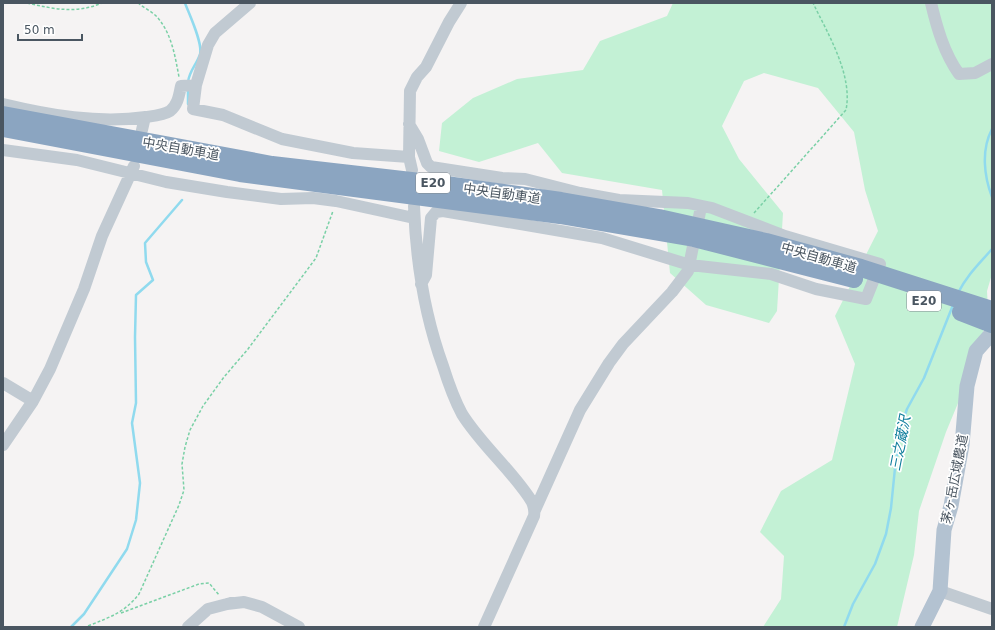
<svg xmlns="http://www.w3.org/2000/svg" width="995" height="630" font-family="'DejaVu Sans','Noto Sans JP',sans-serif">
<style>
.green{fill:#c3f1d5}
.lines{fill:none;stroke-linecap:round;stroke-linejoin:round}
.stream{stroke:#90daee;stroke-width:2.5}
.path{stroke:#7ad0a6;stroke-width:1.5;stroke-dasharray:3 2;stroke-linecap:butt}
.minor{stroke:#c1cad2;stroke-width:12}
.major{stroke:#b3c2d1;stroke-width:15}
.highway{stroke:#8ba5c1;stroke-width:18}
.labels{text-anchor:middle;stroke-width:3.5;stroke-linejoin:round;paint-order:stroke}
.shield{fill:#fff;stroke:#808990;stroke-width:1}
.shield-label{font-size:12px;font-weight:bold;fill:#4a5661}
.street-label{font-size:13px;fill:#4a5661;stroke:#fff}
.water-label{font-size:14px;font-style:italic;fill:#0c7c9b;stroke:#fff}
</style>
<rect width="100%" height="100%" fill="#f5f3f3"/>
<!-- green -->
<path class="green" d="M673,3H992V274L987,291L988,309L978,355L946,432L919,511L914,555L897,627H763L781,599L784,556L760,532L781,491L832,460L855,364L835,316L878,231L865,190L854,132L818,88L764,73L744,81L722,126L739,159L783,213L777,311L769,323L706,305L670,273L662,190L562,173L538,143L479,162L439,151L442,123L473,98L517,79L583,70L600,41L667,16Z"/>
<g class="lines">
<!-- stream -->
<path class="stream" d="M185,3C189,14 203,43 200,54C197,64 189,71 188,82
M188,104V89
M992,129C981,150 984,176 992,197
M958,293C967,275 979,264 992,249
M71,627L84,614L127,549L136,520L140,483L132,423L136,403L135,337L136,295L153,280L146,262L145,243L182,200
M844,627L853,604L875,564L886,534L891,508L895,468L901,427L907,409L924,378L953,305"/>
<!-- path -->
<path class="path" d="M27,3C54,9 76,14 102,3
M138,3C144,8 153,12 158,18C172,35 175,56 179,77
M754,213L846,110C853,75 828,34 813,3
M121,613L199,584L209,583L219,595
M88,626C110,617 124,613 139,594L179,505L184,490L182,464L185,447L190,430L203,406L224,377L248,349L316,258L333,211"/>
<!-- minor -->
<path class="minor" d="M931,3C937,28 944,53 959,74L975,73L992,64
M196,85L193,109L223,115L282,139L353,153L409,157
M3,104C49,115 98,124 146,117C153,116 164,115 170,111C178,105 179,95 181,86L196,85L208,45L215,33L250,3
M409,124L418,139L427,163L431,167L502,178L525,179L580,193L619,200L688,203L712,208L785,236L880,264L866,299L816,289L771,274L690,265L602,238L443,211L436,212L431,218L426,275L421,284
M142,130L145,117
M3,150L77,160L166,182L227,192L281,199L313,198L336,201L414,218
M412,170L409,157L410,91L417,77L426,67L449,22L461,3
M414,206C416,261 424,314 443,366C448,382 454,399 462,414C482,446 513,471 532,502C534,507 535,511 534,516L484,627
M3,383L33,401
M3,445L33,401L50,369L84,289L102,236L134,166
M535,510L580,410L609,363L623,344L672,292L688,271L701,207
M940,591L992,609
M227,604L244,602L262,607L299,627
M188,627L208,609L231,603"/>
<!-- major -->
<path class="major" d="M922,627L940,591L944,530L951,506L962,445L967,386L976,351L992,333"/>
<!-- highway -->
<path class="highway" d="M3,115L272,165L446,185L561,201L659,218L766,242L861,268L992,310
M3,128L240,173L560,215L694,238L854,279
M961,312L992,324"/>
</g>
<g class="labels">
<!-- shield labels -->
<g class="shield">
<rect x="416" y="173" width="34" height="20" rx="3"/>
<rect x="907" y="291" width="34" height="20" rx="3"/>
</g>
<g class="shield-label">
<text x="433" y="187">E20</text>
<text x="924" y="305">E20</text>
</g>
<!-- street labels -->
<g class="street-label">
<text transform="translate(181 148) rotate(10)" y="5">中央自動車道</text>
<text transform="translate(502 193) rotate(8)" y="5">中央自動車道</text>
<text transform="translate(819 257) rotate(16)" y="5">中央自動車道</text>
<text transform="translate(954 479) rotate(-79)" y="5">茅ヶ岳広域農道</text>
</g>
<!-- water labels -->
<g class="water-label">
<text transform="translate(900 443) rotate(-79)" y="5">三之蔵沢</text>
</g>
</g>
<!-- border -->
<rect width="995" height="630" fill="none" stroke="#4a5661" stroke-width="8"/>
<!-- scale -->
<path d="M18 34v6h64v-6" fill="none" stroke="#4a5661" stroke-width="2"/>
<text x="24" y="34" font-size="12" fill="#4a5661" stroke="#ffffff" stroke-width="3" paint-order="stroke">50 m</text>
</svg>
